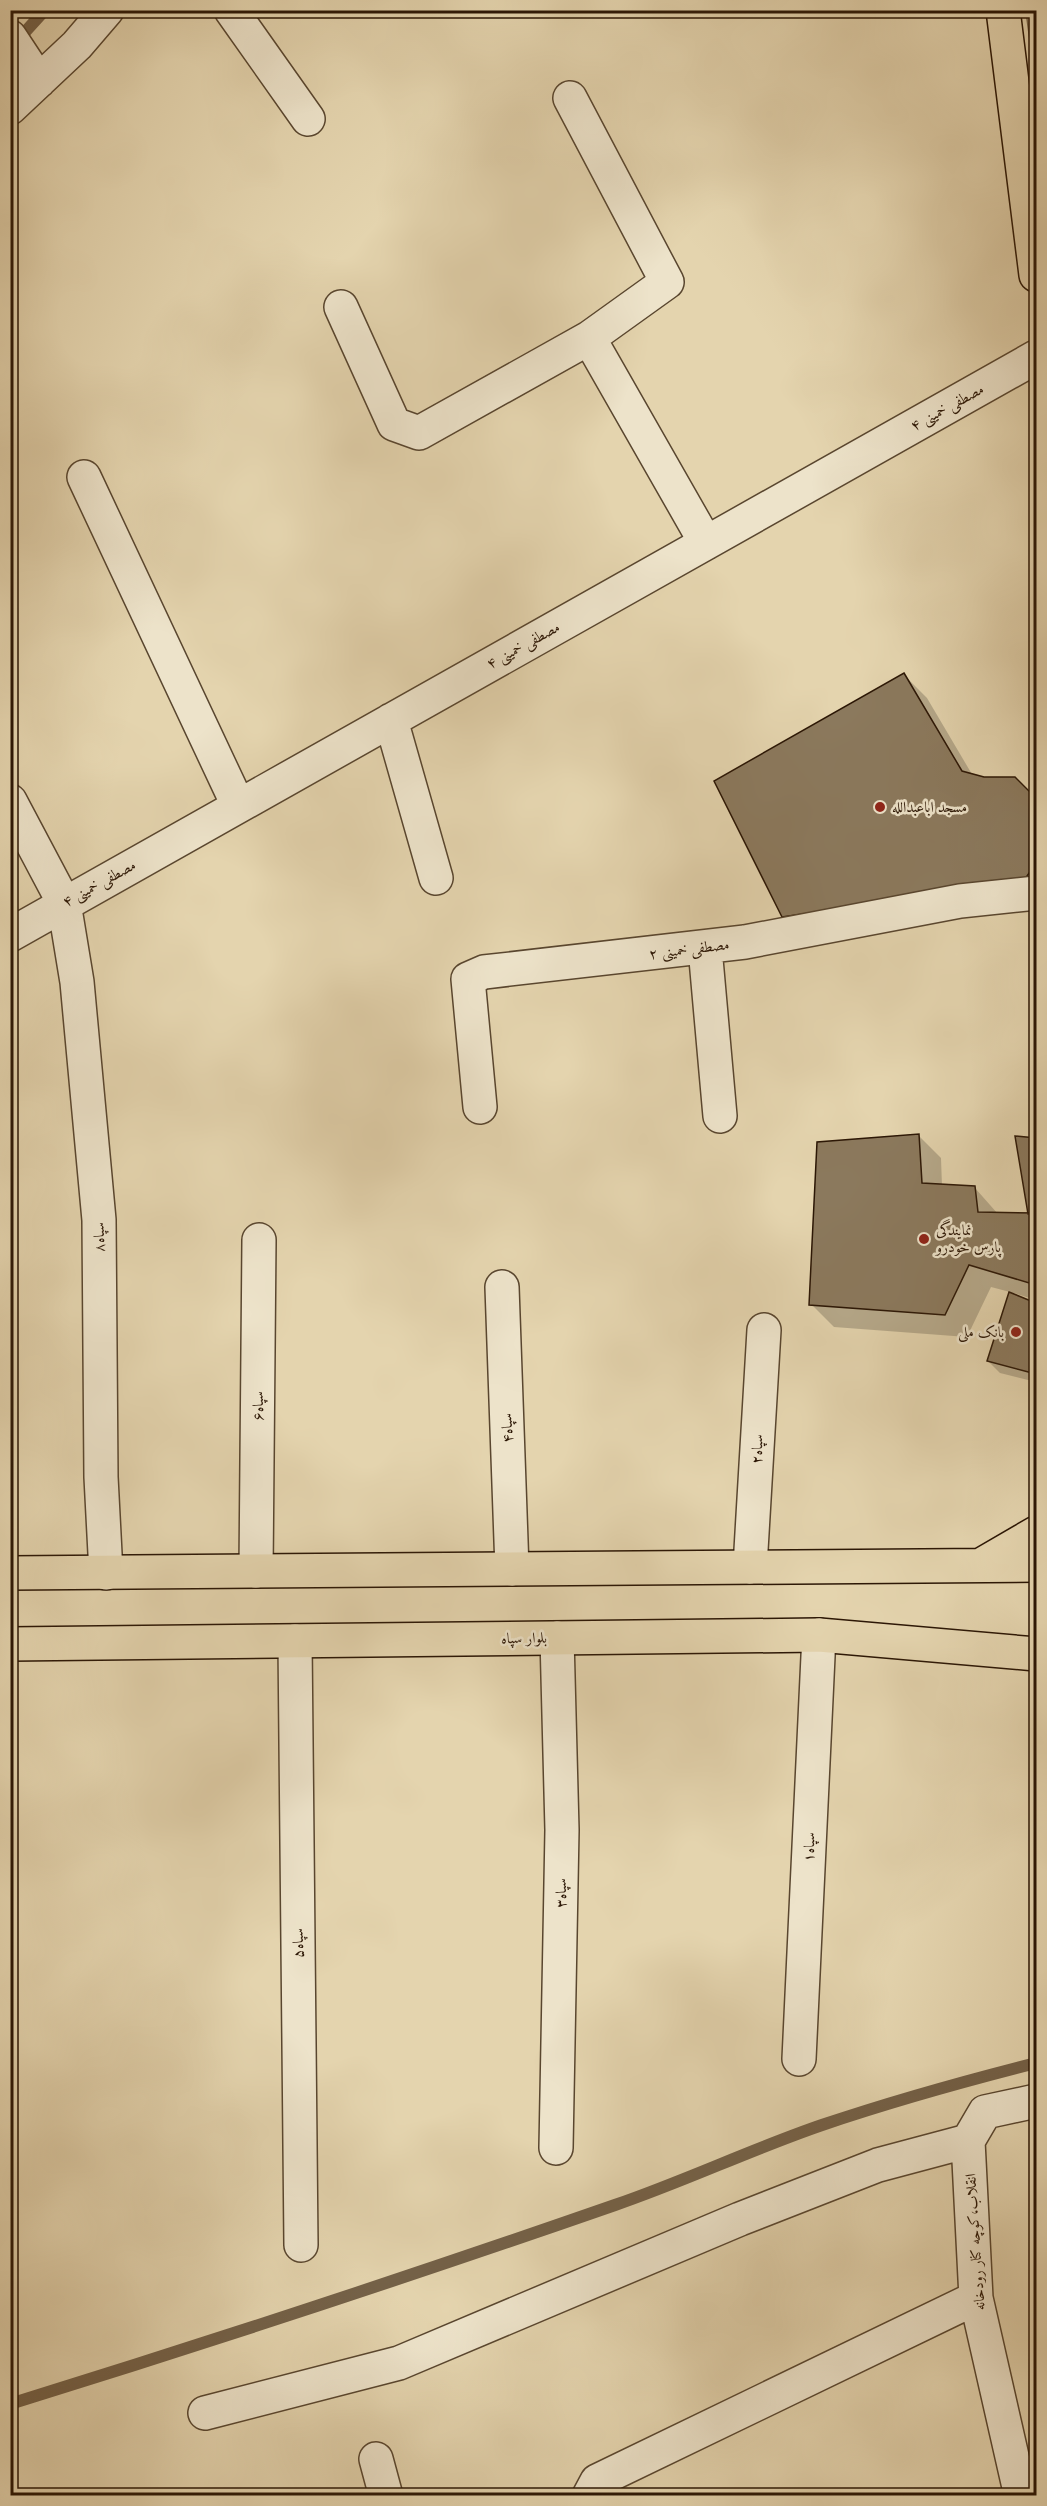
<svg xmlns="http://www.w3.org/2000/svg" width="1047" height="2506" font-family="'Libre Caslon Text',Amiri,serif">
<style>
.green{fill:#c5b491;stroke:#78654b;stroke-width:1.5}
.shadow{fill:#0003}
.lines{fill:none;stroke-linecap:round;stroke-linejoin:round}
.stream{stroke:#746148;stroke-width:12}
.building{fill:#8b795d;stroke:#2b1605;stroke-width:1.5}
.minor-casing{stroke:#59462f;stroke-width:36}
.major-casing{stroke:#2b1605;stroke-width:36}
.minor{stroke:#ede3ca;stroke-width:33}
.major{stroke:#e4d4ae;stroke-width:33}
.poi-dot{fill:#8f2418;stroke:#ede3ca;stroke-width:2}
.labels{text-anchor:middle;stroke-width:5;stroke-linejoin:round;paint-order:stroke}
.street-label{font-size:15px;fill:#2b1605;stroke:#ede3ca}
.poi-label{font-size:15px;fill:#2b1605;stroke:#ede3ca;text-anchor:start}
</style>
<rect width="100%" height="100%" fill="#e4d4ae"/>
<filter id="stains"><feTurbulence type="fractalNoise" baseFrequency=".00333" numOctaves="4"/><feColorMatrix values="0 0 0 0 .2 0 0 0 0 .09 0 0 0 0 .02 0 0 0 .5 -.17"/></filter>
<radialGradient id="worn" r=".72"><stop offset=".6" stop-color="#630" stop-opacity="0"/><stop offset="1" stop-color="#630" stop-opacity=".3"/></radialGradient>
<!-- green -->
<path class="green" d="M1026,11H1036V87Z"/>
<!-- shadow -->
<path class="shadow" d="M904,675L927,698L973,776L984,779L1014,778L1036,800V905L806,939L783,916Z
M918,1135L941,1158L942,1186L975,1188L998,1214L1030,1215L1017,1138L1036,1139V1300L1014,1293L1013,1295L1036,1305V1382L1000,1373L988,1361L1010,1292L991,1287L967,1337L834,1327L811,1304Z"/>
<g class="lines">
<!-- stream -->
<path class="stream" d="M15,43L45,10
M10,2404C213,2341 414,2275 615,2205C685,2181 752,2149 822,2125C893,2101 965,2081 1036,2063"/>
</g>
<!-- building -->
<path class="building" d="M904,673L962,771L984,777H1015L1031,793L1036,822V863L1023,882L782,917L714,781Z
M919,1134L922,1183L975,1186L978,1212L1036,1213V1285L969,1265L945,1315L809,1305L817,1142Z
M1015,1136L1036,1138V1213L1028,1214Z
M1009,1292L1036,1303V1374L987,1361Z"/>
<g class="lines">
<defs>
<path id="minor" d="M231,10L308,119
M10,37L39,81
M570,98L667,282L589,338
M10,108L77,45L107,10
M341,307L394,424L419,433L589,338L706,543
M84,477L238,805
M391,720L436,878
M10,801L64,903L77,982L99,1220L101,1477L106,1573
M10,935L1036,357
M705,948L720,1116
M480,1107L468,979L484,972L745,942L960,901L1036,893
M502,1287L512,1569
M750,1567L764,1330
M256,1571L259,1240
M295,1641L301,2245
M799,2059L819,1635
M556,2148L562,1830L557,1638
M205,2413L399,2363L740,2219L878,2165L968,2141
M376,2459L386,2496
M589,2496L597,2481L976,2298
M1021,2496L976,2298L968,2141L985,2112L1036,2101"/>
<path id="major" d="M1003,10L1036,275
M981,1565L1036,1533
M10,1573L1036,1565
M10,1644L819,1635L1036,1654"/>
</defs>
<!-- minor casing -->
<use href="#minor" class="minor-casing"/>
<!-- major casing -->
<use href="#major" class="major-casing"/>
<!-- minor -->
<use href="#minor" class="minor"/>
<!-- major -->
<use href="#major" class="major"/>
</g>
<!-- markers -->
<g class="poi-dot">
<circle cx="880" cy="807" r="6"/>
<circle cx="924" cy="1239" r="6"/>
<circle cx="1016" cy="1332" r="6"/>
</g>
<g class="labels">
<!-- street labels -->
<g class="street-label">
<text transform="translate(947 407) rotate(-29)" y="5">مصطفی خمینی ۴</text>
<text transform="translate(523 645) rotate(-29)" y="5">مصطفی خمینی ۴</text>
<text transform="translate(99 883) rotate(-29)" y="5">مصطفی خمینی ۴</text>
<text transform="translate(689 949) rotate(-7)" y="5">مصطفی خمینی ۲</text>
<text transform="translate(99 1237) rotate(-91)" y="5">سپاه۸</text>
<text transform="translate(258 1406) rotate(-89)" y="5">سپاه۶</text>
<text transform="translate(507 1428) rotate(-92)" y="5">سپاه۴</text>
<text transform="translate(757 1449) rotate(-87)" y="5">سپاه۲</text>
<text transform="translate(524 1638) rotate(-1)" y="5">بلوار سپاه</text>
<text transform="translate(809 1847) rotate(-87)" y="5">سپاه۱</text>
<text transform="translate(561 1893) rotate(-89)" y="5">سپاه۳</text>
<text transform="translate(298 1943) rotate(-91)" y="5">سپاه۵</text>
<text transform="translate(975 2242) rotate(-94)" y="5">انقلاب،کوچه کنار رودخانه</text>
</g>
<!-- poi labels -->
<g class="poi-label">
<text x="892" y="812">مسجد اباعبدالله</text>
<text x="936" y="1235">نمایندگی<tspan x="936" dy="17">پارس خودرو</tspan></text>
<text x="1004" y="1337" text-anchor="end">بانک ملی</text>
</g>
</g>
<!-- margin -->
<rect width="1047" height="2506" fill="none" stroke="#e4d4ae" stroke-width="36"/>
<rect x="12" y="12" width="1023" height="2482" fill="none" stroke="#2b1605" stroke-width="3"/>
<rect x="18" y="18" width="1011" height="2470" fill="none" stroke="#2b1605" stroke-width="1.5"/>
<rect width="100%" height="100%" filter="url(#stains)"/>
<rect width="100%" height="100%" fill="url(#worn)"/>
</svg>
